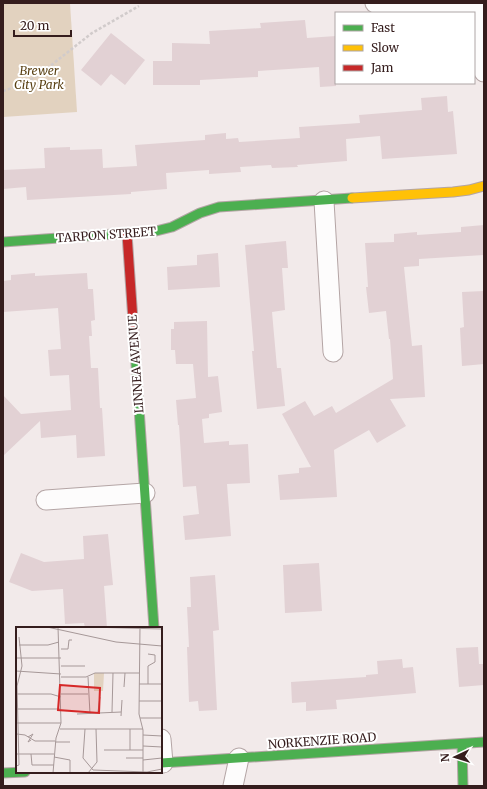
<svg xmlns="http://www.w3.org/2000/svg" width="487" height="789" font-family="Merriweather,serif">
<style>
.green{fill:#e2d2bf}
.building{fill:#e2d1d4}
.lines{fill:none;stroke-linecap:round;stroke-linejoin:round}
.street-casing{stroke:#b4a5a5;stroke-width:21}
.fast-casing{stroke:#b4a5a5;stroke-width:11}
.slow-casing{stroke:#b4a5a5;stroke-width:11}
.jam-casing{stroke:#b4a5a5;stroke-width:11}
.path{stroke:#d1cbcb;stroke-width:2.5;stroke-dasharray:3 2;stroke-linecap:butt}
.street{stroke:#fdfcfc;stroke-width:19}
.fast{stroke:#4caf50;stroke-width:9}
.slow{stroke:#ffc107;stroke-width:9}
.jam{stroke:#c62828;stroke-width:9}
.labels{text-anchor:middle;stroke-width:4;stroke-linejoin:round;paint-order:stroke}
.park-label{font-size:12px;font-style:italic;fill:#583f11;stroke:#fff}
.street-label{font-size:12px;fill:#351d1d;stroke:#fff}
.inset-road{fill:none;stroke:#a69898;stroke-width:1}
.view{fill:#d62828;fill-opacity:0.15;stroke:#d62828;stroke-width:2}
.inset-edge{fill:none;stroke:#351d1d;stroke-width:2}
</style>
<rect width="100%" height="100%" fill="#f2eaea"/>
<!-- green -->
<path class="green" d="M3,3H70L77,112L3,117Z"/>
<!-- building -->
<path class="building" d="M305,20L307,38L336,36V86L320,87L319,67L258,71V77L200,80V85H153V61H172V43L210,44L209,31L261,28L260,23Z
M111,33L145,60L125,85L111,74L101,86L81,70Z
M447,96L448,112L453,111L457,154L382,159L380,136L346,139L347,161L297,165L298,167L272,168L271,165L240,167L241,172L209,174V170L166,173L167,189L131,192V194L27,200L26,187L3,189V170L45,168L44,148L70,147V150L102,149L103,168L137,166L135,145L205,140V135L226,133V139L238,138L239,142L300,138L299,127L360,123L359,115L422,110L421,98Z
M484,225V255L419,259V266L404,267L412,346L422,345L425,397L390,399L406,426L377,443L369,430L334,450L337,497L280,500L278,475L299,473V468L311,467L282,414L305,401L314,416L332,406L336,413L393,379L390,339H389L386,311L369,313L366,287H368L365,243L394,242V234L417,232V235L461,232V227Z
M286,241L288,268H282L285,310L272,312L277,368H281L285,406L257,409L252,351H254L245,245Z
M218,253L220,287L168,290L167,267L197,265V255Z
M35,273V276L87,273L88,289H93L95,320L91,321L92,336H89L91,368H98L100,408H102L105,456L77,458L76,435L41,438L40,421L3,456V395L21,414L71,410L69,375L50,376L48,350L61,349L58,308L3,312V281L11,280V275Z
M484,291V364L462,366L460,328L464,327L462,292Z
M207,321L208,377L218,376L222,412L209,414V418L202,419L204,443L229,441V445L248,444L250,483L227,484L231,536L185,540L183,516L199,514L196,486L183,487L179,425H178L176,400L196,398L193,364H176L175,350H171V329H174V322Z
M108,534L113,585L104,586L107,628H85L84,623L65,624L63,589L32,591L9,582L21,553L44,562L84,559L83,536Z
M319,563L322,611L285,613L283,565Z
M215,575L219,630L213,631L217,710L199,711L198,701L189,702L187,647H189L187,607H191L190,577Z
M478,647L479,664H484V685L459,687L456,648Z
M402,659L403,668L413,667L416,693L336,700L337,709L306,711V702L292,703L291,682L366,677V675L378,674L377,661Z"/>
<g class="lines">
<defs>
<path id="street" d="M375,3L386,7L401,9L479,4
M479,3L484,72
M324,201L333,352
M46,500L145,493
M161,739L163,763
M233,786L239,758"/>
<path id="fast" d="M3,242L156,231L172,227L200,213L219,207L352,198
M134,335L154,628
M462,744L463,786
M161,763L484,742
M3,773L25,772"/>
<path id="slow" d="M352,198L453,192L469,190L484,186"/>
<path id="jam" d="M127,234L134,335"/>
</defs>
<!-- street casing -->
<use href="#street" class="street-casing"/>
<!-- fast casing -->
<use href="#fast" class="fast-casing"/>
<!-- slow casing -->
<use href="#slow" class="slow-casing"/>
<!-- jam casing -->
<use href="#jam" class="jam-casing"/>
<!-- path -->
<path class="path" d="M3,91L23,84L40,74L92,33L139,6"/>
<!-- street -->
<use href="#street" class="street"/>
<!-- fast -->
<use href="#fast" class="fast"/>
<!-- slow -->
<use href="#slow" class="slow"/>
<!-- jam -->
<use href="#jam" class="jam"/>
</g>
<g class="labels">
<!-- park labels -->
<g class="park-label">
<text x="39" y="75">Brewer<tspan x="39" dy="14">City Park</tspan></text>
</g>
<!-- street labels -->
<g class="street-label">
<text transform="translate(106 235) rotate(-4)" y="4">TARPON STREET</text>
<text transform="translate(136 364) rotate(-94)" y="4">LINNEA AVENUE</text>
<text transform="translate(322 741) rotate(-4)" y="4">NORKENZIE ROAD</text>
</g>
</g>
<!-- overview -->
<g transform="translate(16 627)">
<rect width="146" height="146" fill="#f2eaea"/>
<path d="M78,46H88L87,64H78Z" fill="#e2d2bf"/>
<path class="inset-road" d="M31,0L100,15L146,19M72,0L146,2M124,0L123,87L127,103V146M3,18H32L43,15M45,22H52L53,13H56M0,31H45M45,39H69M0,44L45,47M45,50H70L79,46H123M72,50L74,87M123,57H146M132,57V39L139,35V28L132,27M108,60L109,46M0,67H35L45,70M45,67H72M123,74H146M0,82H45M82,85L84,70M96,85L97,46M61,87L105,85M105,89L106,73M124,91H146M0,96H45M44,102H127M69,102L67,131L77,143L131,145L146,142M1,107L9,108L19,114H39M127,108L146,109M12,110L17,107L12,115L15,113M39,115H54M127,119L146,120M88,123H127M114,123V102M0,127H38M15,127L16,138H38M38,130L54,133V146M110,131H127M127,133L146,131M0,139L3,138L1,59L6,39L3,10M37,146L40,111L45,96L42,0M72,146L81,135L80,102"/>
<path class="view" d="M44,58L84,61L83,86L42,83Z"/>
<rect width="146" height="146" class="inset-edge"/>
</g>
<!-- border -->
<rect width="487" height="789" fill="none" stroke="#351d1d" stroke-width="8"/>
<!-- legend -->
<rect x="335" y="12" width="140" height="72" fill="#ffffff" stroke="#aea5a5"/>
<rect x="343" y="25" width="20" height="6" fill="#4caf50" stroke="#aea5a5"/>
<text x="371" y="32" font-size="12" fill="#351d1d">Fast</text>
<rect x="343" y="45" width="20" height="6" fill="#ffc107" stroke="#aea5a5"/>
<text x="371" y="52" font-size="12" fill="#351d1d">Slow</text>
<rect x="343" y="65" width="20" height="6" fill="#c62828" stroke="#aea5a5"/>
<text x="371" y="72" font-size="12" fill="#351d1d">Jam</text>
<!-- north arrow -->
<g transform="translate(455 757) rotate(266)" stroke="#ffffff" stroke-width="3" paint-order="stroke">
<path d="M0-3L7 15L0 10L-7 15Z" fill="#351d1d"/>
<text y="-6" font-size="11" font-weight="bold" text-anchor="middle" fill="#351d1d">N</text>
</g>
<!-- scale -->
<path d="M14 30v6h57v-6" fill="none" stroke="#351d1d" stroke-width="2"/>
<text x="20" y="30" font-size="12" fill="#351d1d" stroke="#ffffff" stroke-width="3" paint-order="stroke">20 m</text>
</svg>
